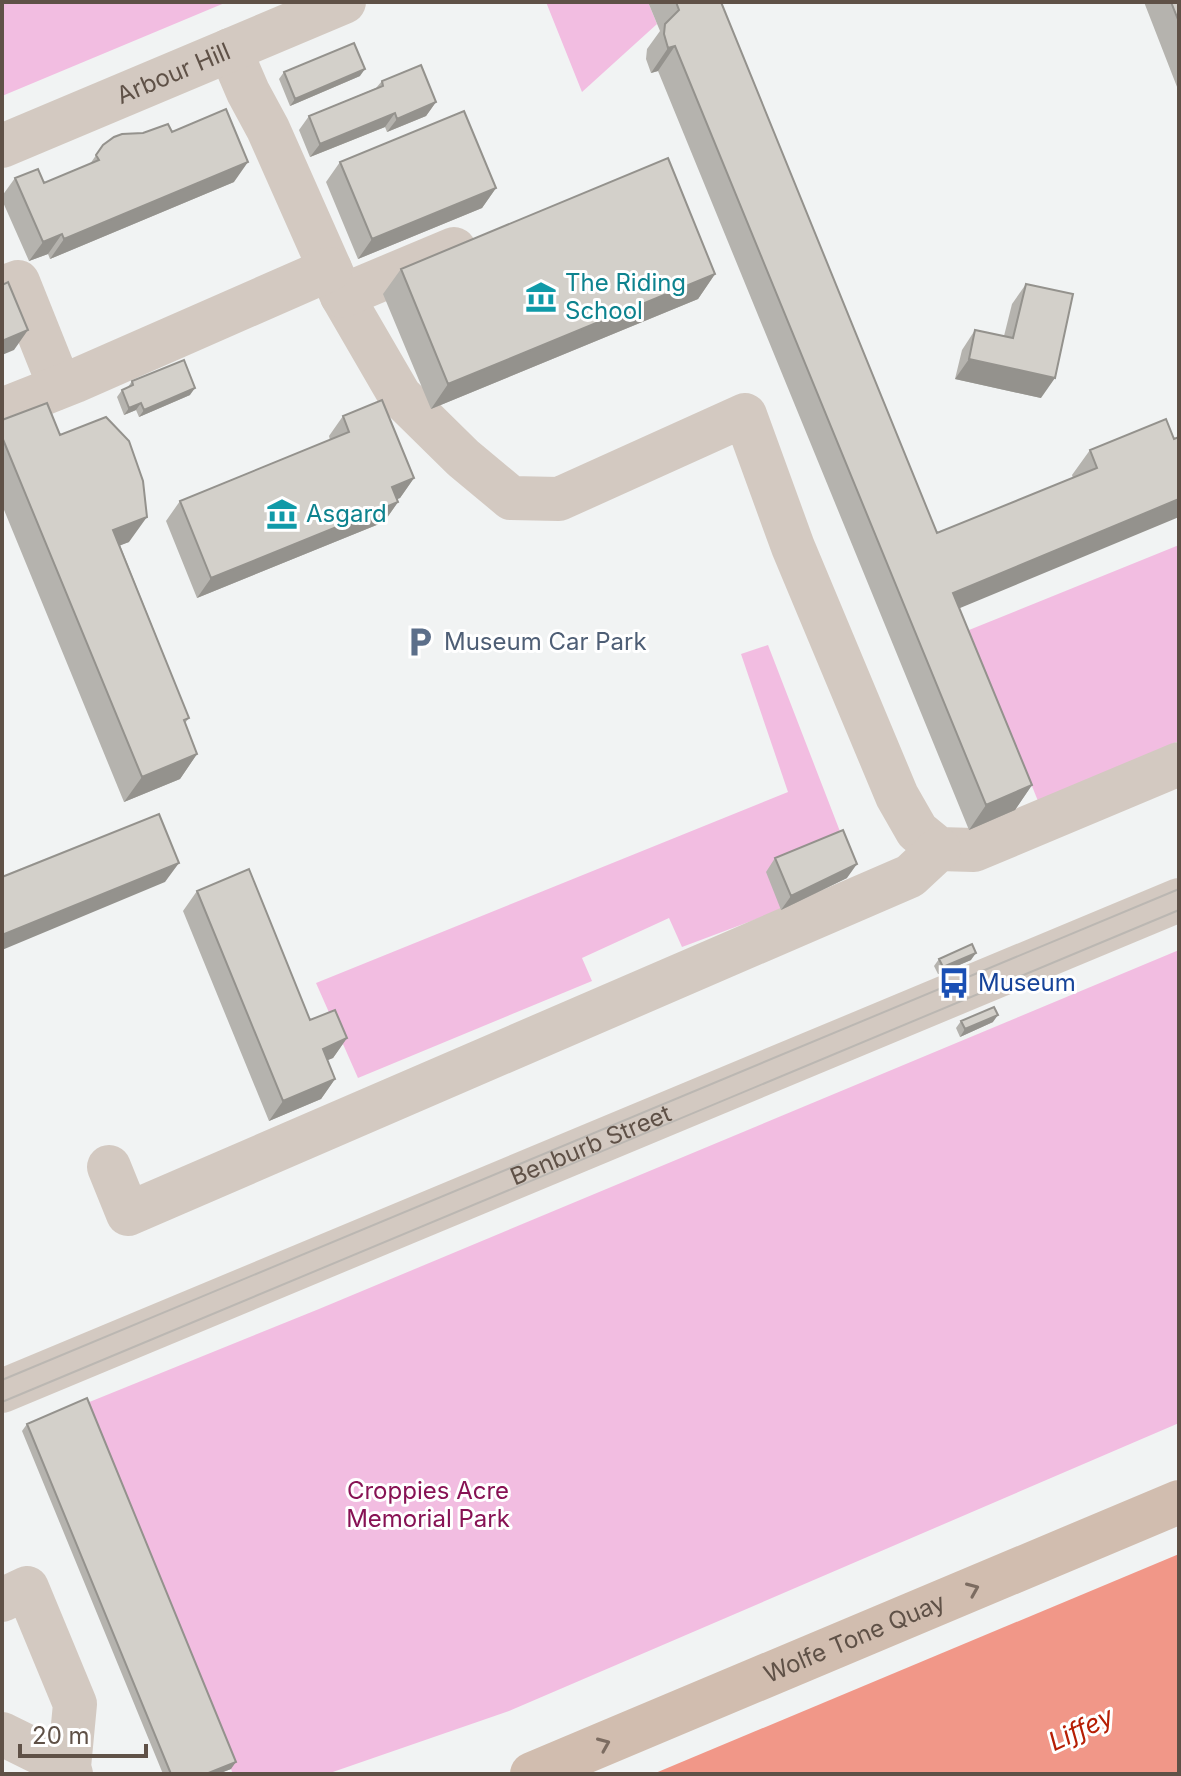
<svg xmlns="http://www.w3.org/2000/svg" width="1181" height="1776" font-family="Inter,sans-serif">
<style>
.green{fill:#f2bde1}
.water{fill:#f19788}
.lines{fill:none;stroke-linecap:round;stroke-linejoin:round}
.minor{stroke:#d3c9c1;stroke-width:44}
.major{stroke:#d1bdaf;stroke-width:44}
.tram{stroke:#bbb7b2;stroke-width:2}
.wall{fill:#b5b3ae}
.shaded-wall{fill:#94928d}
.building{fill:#d3d0ca;stroke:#94928d;stroke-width:2}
.oneway{stroke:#7c6c61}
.labels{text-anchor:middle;stroke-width:6;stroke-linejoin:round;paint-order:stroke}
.street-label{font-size:24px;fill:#5f5147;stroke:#fff}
.culture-label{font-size:24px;fill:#0d838f;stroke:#fff;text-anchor:start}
.service-label{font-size:24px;fill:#4e5e75;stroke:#fff;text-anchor:start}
.transit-label{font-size:24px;fill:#164399;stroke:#fff;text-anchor:start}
.park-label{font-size:24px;fill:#871254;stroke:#fff}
.water-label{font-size:26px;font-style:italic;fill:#b61e04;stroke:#fff}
</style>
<rect width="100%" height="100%" fill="#f1f3f3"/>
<!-- green -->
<path class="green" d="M2,2H227L2,96Z
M546,2H648L657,24L582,92Z
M1179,545V741L1038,801L969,630Z
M768,645L841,834L781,910L682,947L669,918L582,958L592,981L358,1078L316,983L788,792L741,654Z
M1179,950V1423L509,1711L327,1774H233L82,1405L319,1309Z"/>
<!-- water -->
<path class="water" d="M1179,1554V1774H653Z"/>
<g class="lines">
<!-- minor -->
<g class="minor">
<path d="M230,50L248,92L268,129L342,296L400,396L463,458L511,498L559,499L745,415L793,547L897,796L917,831L939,849L974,850L1179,764"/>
<path id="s1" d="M2,146L344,2"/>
<path d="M2,288L18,282L54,372V389"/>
<path d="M342,296L454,249"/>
<path d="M2,410L75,381L330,269"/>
<path d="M109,1167L128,1214L910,876L939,849"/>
<path id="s2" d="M2,1391L1179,900"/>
<path d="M2,1600L27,1588L75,1704L69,1767L71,1774"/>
<path d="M2,1734L69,1767"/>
</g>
<!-- major -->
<path class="major" id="s3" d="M532,1774L1179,1502"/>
<!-- tram -->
<path class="tram" d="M2,1380L1179,889
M2,1402L1179,910"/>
</g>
<!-- wall -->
<path class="wall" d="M648,2H721L937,533L1073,478L1072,475L1090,450L1166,419L988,595L959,608L1032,785L1015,810L969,830L658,71L651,73L646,59L647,49L660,31Z
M1144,2H1179V92Z
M284,72L360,76L290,106L279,79Z
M382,81L436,102L426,116L387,132L385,127L310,157L299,130L309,116L376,88Z
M172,132L234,182L50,259L48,254L29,261L2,200V196L15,178L44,183L90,164L103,145Z
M340,162L496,188L482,208L358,259L326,182Z
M401,269L715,274L698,299L431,409L383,294Z
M1026,284L1041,398L955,379L962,350L975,330L1004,336L1012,304Z
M132,381L190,395L139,417L136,410L124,415L117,397L122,390L128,387Z
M343,416L414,478L400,498L397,499L398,502L384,522L197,598L166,521L180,501L330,440L329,436Z
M2,420L60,435L129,542L120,545L189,718L185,723L197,754L180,779L124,802L2,505Z
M775,858L847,878L781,910L766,872Z
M197,891L310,1020L347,1038L333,1058L327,1060L335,1079L321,1099L269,1121L183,911Z
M939,959L971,960L938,974L934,966Z
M961,1021L993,1022L960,1037L956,1028Z
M27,1424L231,1769L218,1774H163L22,1431Z"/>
<!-- shaded-wall -->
<path class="shaded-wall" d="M675,46L658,71L651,73L668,48Z
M365,69L360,76L290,106L295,99Z
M436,102L426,116L387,132L397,119Z
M395,113L385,127L310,157L320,144Z
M248,162L234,182L50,259L64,239Z
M496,188L482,208L358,259L372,239Z
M62,234L48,254L29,261L43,242Z
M715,274L698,299L431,409L448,384Z
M28,330L14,350L2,355V341Z
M969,359L1055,378L1041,398L955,379Z
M195,388L190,395L139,417L144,410Z
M141,403L136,410L124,415L129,408Z
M414,478L400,498L378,507L392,487Z
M1179,499V517L936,618L953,593Z
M398,502L384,522L197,598L211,578Z
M147,517L129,542L96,555L113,530Z
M197,754L180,779L124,802L142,777Z
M1032,785L1015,810L969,830L986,805Z
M179,863L165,882L2,950V935Z
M857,864L847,878L781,910L791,896Z
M976,953L971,960L938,974L943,967Z
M998,1015L993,1022L960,1037L965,1029Z
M347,1038L333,1058L309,1068L323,1049Z
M335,1079L321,1099L269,1121L283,1101Z
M236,1762L231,1769L218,1774H206Z"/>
<!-- building -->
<path class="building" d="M676,2H721L937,533L1097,468L1090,450L1166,419L1174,439L1179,437V499L953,593L1032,785L986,805L675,46L668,48L664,34L665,24L679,10Z
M1171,2H1179V22Z
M354,43L365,69L295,99L284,72Z
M421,65L436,102L397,119L395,113L320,144L309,116L383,86L382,81Z
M226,109L248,162L64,239L62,234L43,242L15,178L38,169L44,183L99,160L96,155L103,145L114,137L122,134L143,133L168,124L172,132Z
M464,111L496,188L372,239L340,162Z
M668,158L715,274L448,384L401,269Z
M8,282L28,330L2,341V285Z
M1026,284L1073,294L1055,378L969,359L975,330L1013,338Z
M184,360L195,388L144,410L141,403L129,408L122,390L133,385L132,381Z
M382,400L414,478L392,487L398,502L211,578L180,501L349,432L343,416Z
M47,403L60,435L106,417L129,441L143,481L147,517L113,530L189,718L184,720L197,754L142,777L2,437V420Z
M159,814L179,863L2,935V877Z
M843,830L857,864L791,896L775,858Z
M249,869L310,1020L335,1010L347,1038L323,1049L335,1079L283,1101L197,891Z
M972,944L976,953L943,967L939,959Z
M994,1007L998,1015L965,1029L961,1021Z
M87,1398L236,1762L206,1774H171L27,1424Z"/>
<!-- one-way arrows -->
<defs><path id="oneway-chevron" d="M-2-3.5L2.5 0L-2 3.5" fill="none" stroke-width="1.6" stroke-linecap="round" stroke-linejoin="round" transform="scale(2)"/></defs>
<g class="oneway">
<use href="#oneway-chevron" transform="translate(973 1589) rotate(-23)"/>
<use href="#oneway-chevron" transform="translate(604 1744) rotate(-23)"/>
</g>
<!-- icons -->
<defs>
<symbol id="museum-bare" viewBox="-9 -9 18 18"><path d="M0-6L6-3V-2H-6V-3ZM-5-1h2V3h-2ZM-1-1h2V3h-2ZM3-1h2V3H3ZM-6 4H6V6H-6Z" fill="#0f9aa8" stroke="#fff" stroke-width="2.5" paint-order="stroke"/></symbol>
<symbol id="parking-bare" viewBox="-9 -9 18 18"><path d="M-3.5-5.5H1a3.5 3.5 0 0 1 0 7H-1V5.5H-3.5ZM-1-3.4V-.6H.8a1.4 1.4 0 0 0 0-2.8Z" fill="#5c6f8a" stroke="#fff" stroke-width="2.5" paint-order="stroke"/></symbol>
<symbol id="bus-bare" viewBox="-9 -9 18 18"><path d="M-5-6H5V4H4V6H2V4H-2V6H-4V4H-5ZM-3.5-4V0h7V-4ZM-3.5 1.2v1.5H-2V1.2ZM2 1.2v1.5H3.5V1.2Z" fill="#1a4fb4" stroke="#fff" stroke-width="2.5" paint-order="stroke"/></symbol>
</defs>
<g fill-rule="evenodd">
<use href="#museum-bare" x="519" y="275" width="44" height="44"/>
<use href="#museum-bare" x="260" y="492" width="44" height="44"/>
<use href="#parking-bare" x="398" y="620" width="44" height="44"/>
<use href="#bus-bare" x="932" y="961" width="44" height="44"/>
</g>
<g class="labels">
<!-- street labels -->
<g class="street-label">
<text dy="8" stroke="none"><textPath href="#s1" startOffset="186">Arbour Hill</textPath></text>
<text dy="8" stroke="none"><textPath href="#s2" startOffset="638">Benburb Street</textPath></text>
<text dy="8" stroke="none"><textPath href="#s3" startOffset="350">Wolfe Tone Quay</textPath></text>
</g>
<!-- culture labels -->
<g class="culture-label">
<text x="565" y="291">The Riding<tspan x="565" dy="28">School</tspan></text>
<text x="306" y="522">Asgard</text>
</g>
<!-- service labels -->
<g class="service-label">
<text x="444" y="650">Museum Car Park</text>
</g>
<!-- transit labels -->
<g class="transit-label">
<text x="978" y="991">Museum</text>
</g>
<!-- park labels -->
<g class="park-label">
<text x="428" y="1499">Croppies Acre<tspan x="428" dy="28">Memorial Park</tspan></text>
</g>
<!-- water labels -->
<g class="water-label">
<text transform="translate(1081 1729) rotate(-25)" y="9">Liffey</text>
</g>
</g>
<!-- border -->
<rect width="1181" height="1776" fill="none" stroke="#5f5147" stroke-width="8"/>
<!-- scale -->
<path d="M20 1744v12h126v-12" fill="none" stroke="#5f5147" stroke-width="4"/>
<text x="32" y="1744" font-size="24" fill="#5f5147" stroke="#ffffff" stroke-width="6" paint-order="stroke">20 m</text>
</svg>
